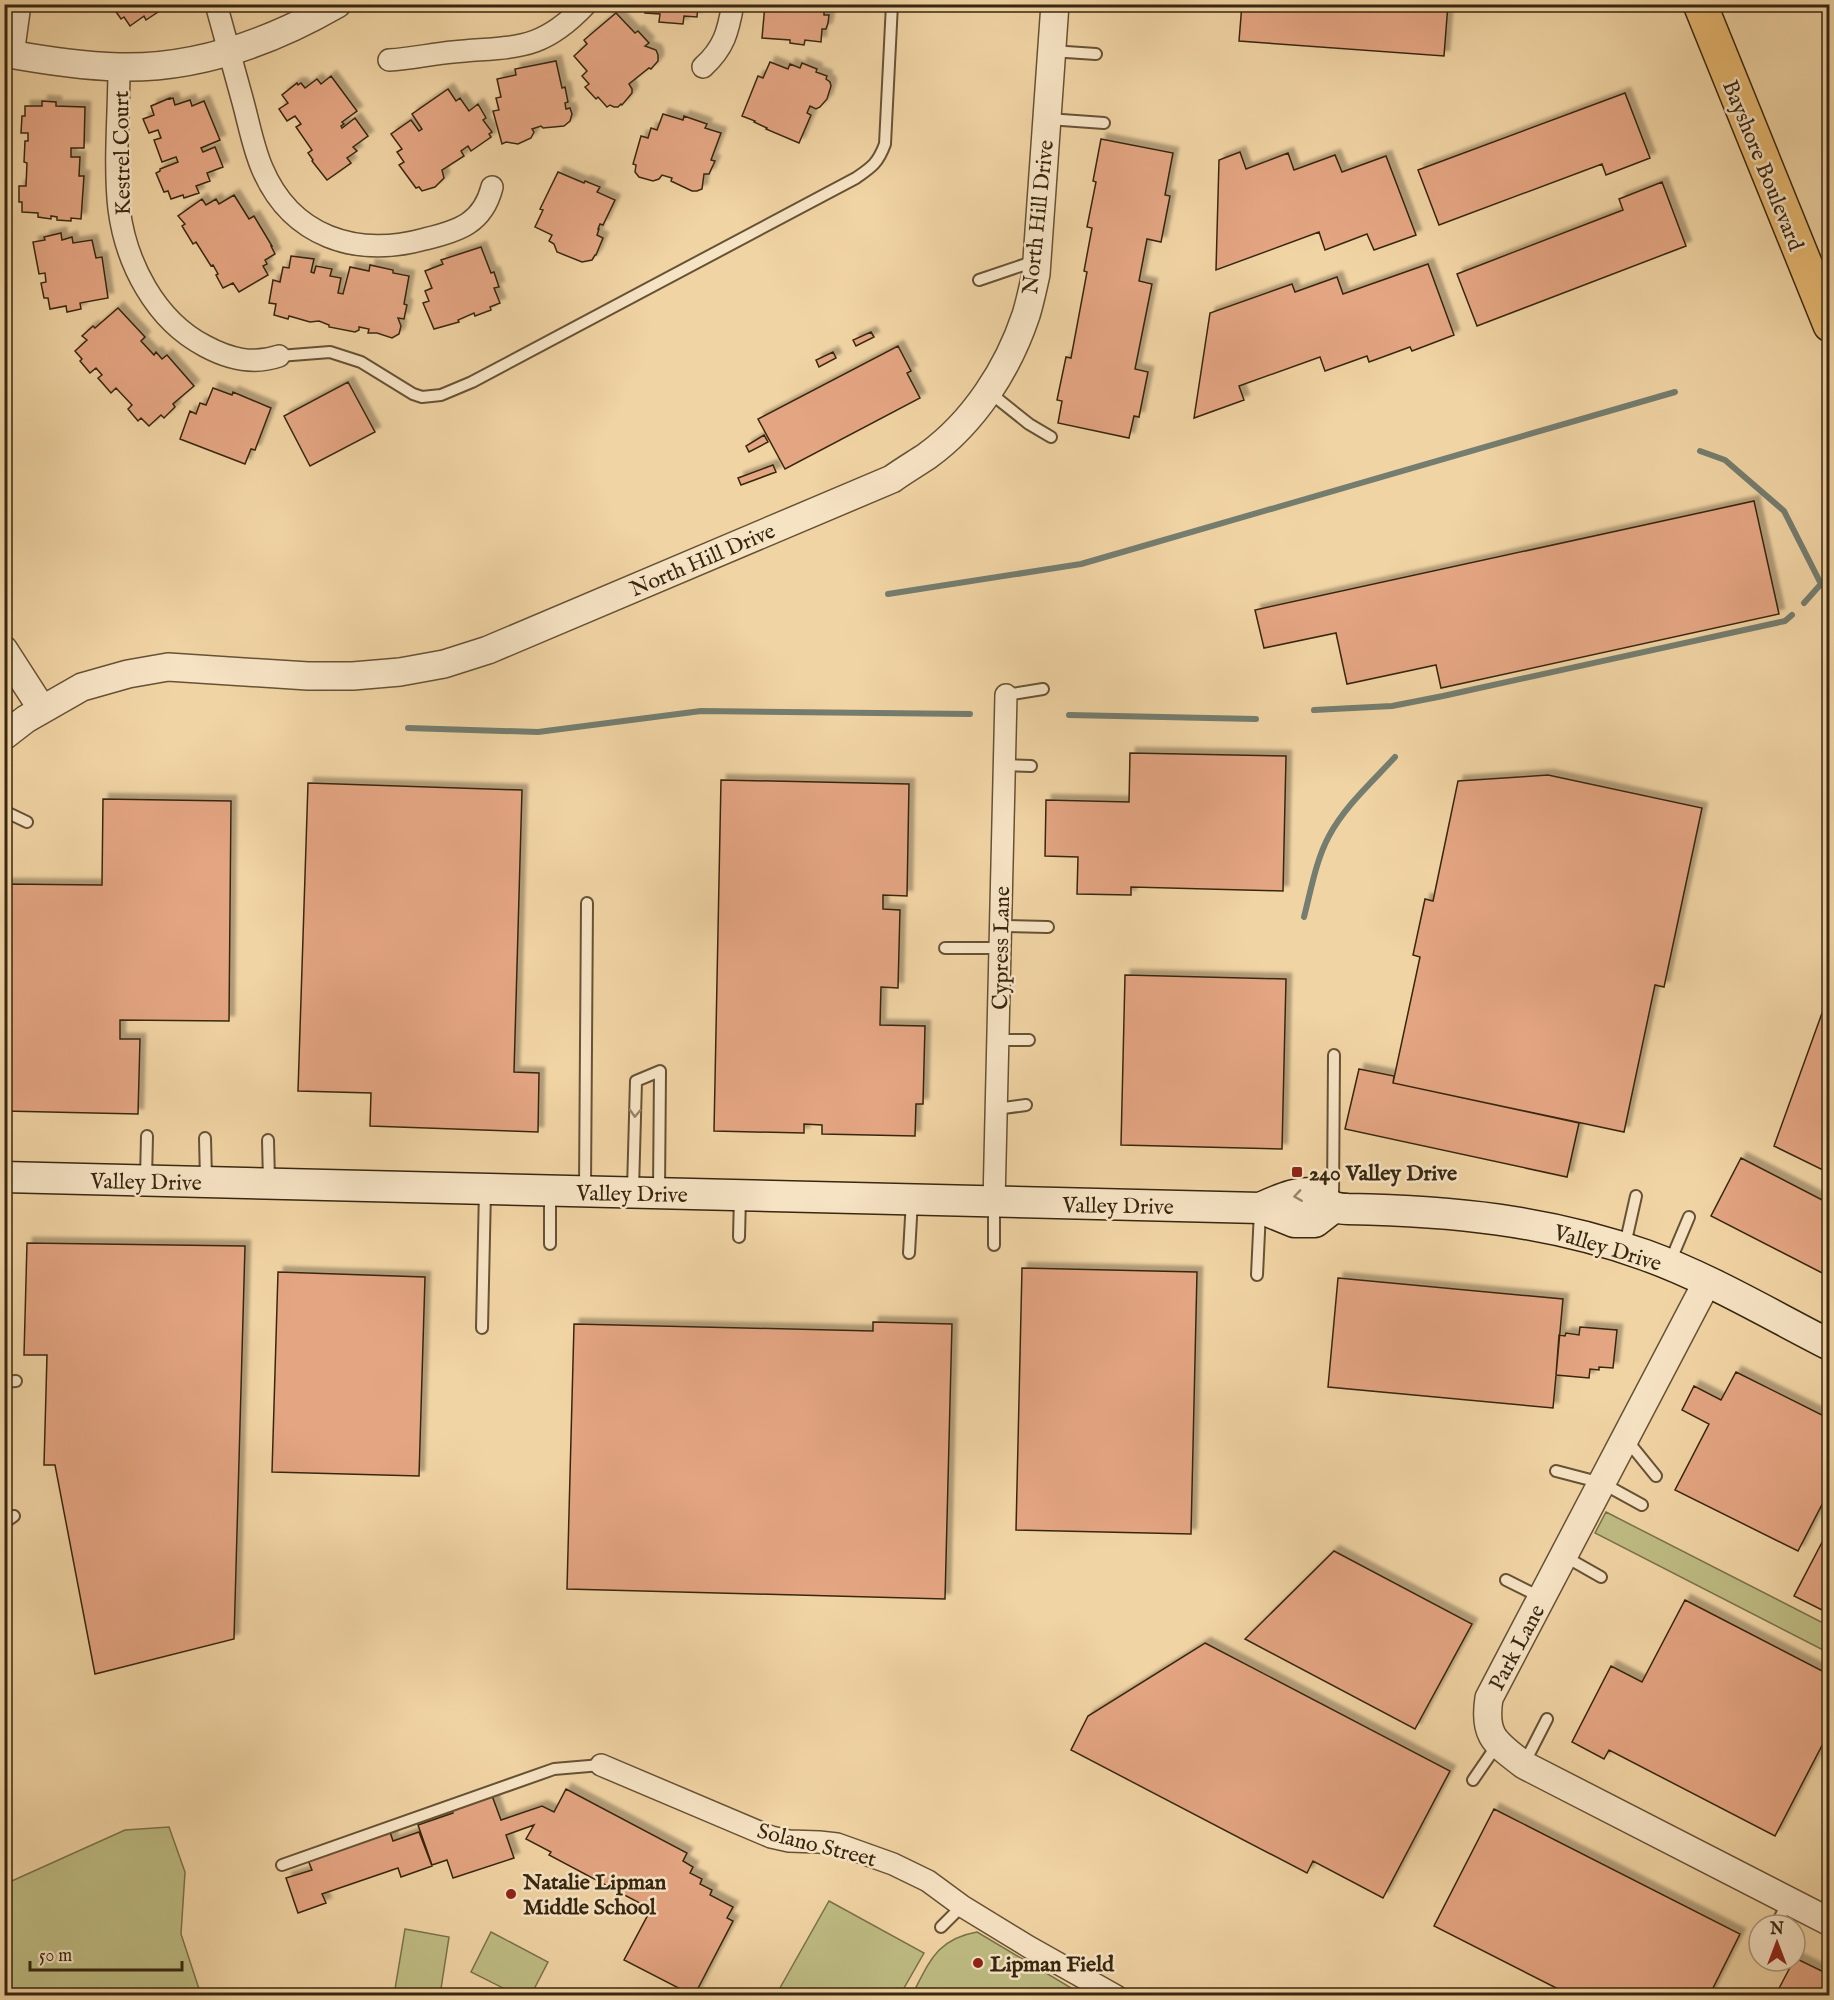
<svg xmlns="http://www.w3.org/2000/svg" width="1834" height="2000" font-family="'IM FELL English',serif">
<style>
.green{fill:#bebc83;stroke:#7a724a;stroke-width:1.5}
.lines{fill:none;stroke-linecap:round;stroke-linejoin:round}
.stream{stroke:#747d6f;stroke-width:6}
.building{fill:#e4a582;stroke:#372710;stroke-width:1.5;filter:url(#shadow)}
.service-casing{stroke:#665235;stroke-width:14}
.minor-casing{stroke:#665235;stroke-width:24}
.tertiary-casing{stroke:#665235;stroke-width:30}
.secondary-casing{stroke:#372710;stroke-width:33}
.primary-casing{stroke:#372710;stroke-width:36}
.service{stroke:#f6e3c4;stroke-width:10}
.minor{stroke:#f6e3c4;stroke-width:21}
.tertiary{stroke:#f6e3c4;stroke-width:27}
.secondary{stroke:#f6e3c4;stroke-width:30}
.primary{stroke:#e8ba72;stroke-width:33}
.oneway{stroke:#96856a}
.poi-dot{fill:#8f2418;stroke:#f6e3c4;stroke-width:2}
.labels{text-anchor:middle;stroke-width:5;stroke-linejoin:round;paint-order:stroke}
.street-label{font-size:22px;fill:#372710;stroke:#f6e3c4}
.poi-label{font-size:22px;font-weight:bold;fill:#372710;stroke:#f6e3c4;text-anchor:start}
</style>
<defs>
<filter id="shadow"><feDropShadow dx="5.5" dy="-5.5" stdDeviation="1.5" flood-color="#0004"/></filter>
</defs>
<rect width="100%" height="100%" fill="#f1d4a4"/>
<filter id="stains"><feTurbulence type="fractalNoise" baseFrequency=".00333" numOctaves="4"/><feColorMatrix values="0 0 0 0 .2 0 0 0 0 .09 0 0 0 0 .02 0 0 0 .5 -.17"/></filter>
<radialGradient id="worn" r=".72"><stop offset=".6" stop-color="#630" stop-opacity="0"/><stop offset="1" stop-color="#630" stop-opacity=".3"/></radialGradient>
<!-- green -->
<path class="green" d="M1606,1512L1829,1626V1653L1595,1533Z
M169,1827L185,1872L181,1934L201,1995H5V1884L125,1830Z
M829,1901L924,1953L900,1995H776Z
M405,1929L449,1937L440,1995H394Z
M491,1932L548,1962L531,1995H517L471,1972Z
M977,1932L1083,1995H912C929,1963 936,1939 977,1932Z"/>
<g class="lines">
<!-- stream -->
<path class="stream" d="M1700,451L1725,460L1784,511L1821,584L1830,587
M888,594L1081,564L1675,392
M1804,603L1821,584
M1314,710L1392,706L1443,696L1785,621L1792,615
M1069,715L1256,719
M408,728L538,732L701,711L970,714
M1304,917C1311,890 1316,860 1329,836C1345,806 1372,782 1395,757"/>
</g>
<!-- building -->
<path class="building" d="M114,4H163L164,8L146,20L144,16L130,26L124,17L121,19L112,6Z
M632,4H698L697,17L684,16L683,24L659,22L660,14L645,13V7Z
M765,4H824V15H829L828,23L826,29H822L821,42L805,40L804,45L790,43V40L762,38Z
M1242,4H1448L1444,56L1239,41Z
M616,13L635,33L638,31L649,43L645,46L656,50L658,55V61L651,69L649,68L629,84L632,89V93L622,105L621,104L618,107H614L610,105L607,107L598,97L596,99L585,87L589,84L582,76L587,71L574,56L587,44L584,40Z
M556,61L562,88L565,87L568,102L565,103L566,109L570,108L572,114L570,121L564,126L543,128L541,126L532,129L534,132L531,138L518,144L506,142L502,144L493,111L499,110L496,98L501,97L497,79L516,75L515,69Z
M770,62L788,69L790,64L800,68L802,63L817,69L816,72L827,76L826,79L830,82L831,86L827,99L820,107L816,109L810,106L807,113L811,115L799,143L766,129L767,128L754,122L755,121L742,116L758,76L763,78Z
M331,76L357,111L342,122L344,124L341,126L342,128L355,118L368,136L353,147L357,151L347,158L351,163L327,180L312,161L313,160L308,153L312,150L296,127L301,124L295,116L287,121L279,109L288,103L282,95L297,83L298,85L301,83L305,88L317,79L321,84Z
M448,89L456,101L460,98L469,111L478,104L486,118L483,120L492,132L489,134L491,137L471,151L468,146L461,151L464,156L442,170L444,178L435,187L422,191L419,187L416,188L399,165L404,162L397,152L402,149L391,134L411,120L419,131L422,129L412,114Z
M1625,93L1650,158L1606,175L1602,164L1439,225L1418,170Z
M170,98V99L173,98L175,105L190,100L192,106L204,101L220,140L201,148L203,152L215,147L223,167L207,173L210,181L196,186L199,193L184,198L183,195L171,199L168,191L164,192L156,173L160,171V169L178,162L176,157L162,162L154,140L161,138L158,130L149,133L143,119L154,115L151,106Z
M42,101L56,102V106L85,107L84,148H71V157H80L79,176H84L81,219L71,218V221L57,220V217L51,216V219L38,217V213L22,212V202H19V186H26L27,163L24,162L25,141H28V133H21L22,116H25V106H42Z
M663,114L683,120L684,116L707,124L705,128L721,133L711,160L715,161L709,174H704L702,189L697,191H692L671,181L672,178L662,175L659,179L653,181L639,177L635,172L636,165L633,164L641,136L648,138L651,128L657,130Z
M1101,139L1173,153L1165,195L1170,196L1161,242L1147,239L1139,281L1152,284L1135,369L1148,372L1139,417L1134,416L1129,438L1058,423L1062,401L1057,400L1066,357L1071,358L1087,272L1084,271L1092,228L1087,227L1096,182L1093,181Z
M1240,152L1246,169L1288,153L1294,170L1335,155L1342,172L1386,156L1416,235L1374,250L1367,234L1325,250L1319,232L1216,270L1219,160Z
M558,172L584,183L585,181L600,187L597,192L615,200L603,225L600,224L598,229H599L597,235L603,238L596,255H595L592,260L582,262L557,252L554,244L549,241L552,235L535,227L543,210L540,209Z
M1662,182L1686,246L1477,326L1457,274L1623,210L1619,199Z
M234,195L249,219L254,216L272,246H271L275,254L265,260L267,264L263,266L268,275L239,292L233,283L223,288L216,275L218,274L213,265L211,266L196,242L193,244L182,226L185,224L178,216L202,199L206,205L216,199L219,204Z
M61,233L62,240L72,237L73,243L92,240L96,258L102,257L108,298L80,303L81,309L67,312L66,306L50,309L48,298H44L41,283L46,282L45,273L39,274L33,242L45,240L44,237Z
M481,247L491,273L494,272L499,287L494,288L500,303L490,307L491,310L475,316L474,313L458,320L459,322L434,329L423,303L429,301L425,291L432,288L425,271L443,264L441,260Z
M291,256L314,259L311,272L314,273L316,266L332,269L330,276L341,278L338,293L343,294L350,267L369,271L370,265L393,270V273L409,276L404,304L407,305L404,319L398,318L401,326L399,334L392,338L377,333H368L369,329L359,327V330L355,332L329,327V325L319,321L310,322L289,316L288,319L274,315L276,304L269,303L273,280L280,282L283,267L289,268Z
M1428,264L1454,335L1412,351L1410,347L1369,362L1367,356L1325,371L1320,357L1239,386L1244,400L1194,418L1210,313L1292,284L1295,292L1337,277L1343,294Z
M118,308L145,337L141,341L154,355L156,352L162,359L167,355L194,386L173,404L175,407L164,418L161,415L149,426L141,418L138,421L128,409L132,405L116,388L111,393L98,378L102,375L96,368L90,373L80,361L82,359L75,351L87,340L82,336L93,326L95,328Z
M871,332L874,337L856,346L853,340Z
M898,346L911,371L907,373L920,398L785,469L758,419Z
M833,352L836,358L819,367L816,360Z
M348,382L375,432L310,466L284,416Z
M213,388L232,395L233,392L271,408L255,450L251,449L245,464L180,439L190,411L196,414L200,403L206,405Z
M764,435L768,442L749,452L746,446Z
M773,465L776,472L741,485L738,478Z
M1754,501L1779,614L1441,688L1436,665L1347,684L1336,633L1264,648L1255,610Z
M1130,753L1286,756L1283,891L1131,887V895L1077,894L1078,857L1045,856L1046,800L1129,802Z
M1548,775L1702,808L1664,987L1655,985L1624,1132L1393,1083L1420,957L1413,955L1425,899L1433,901L1458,781Z
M721,780L909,784L907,896L883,895V909L900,910L898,988L881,987L880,1025L925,1026L923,1104H916L915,1136L822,1134V1125L804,1124V1133L714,1131Z
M308,783L522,790L514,1072L539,1073L538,1132L370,1126L371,1093L298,1091Z
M103,799L231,801L229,1021L120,1020V1039H140L138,1114L4,1111V884L102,885Z
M1125,975L1286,979L1282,1149L1121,1145Z
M1830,991V1170L1829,1173L1774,1146Z
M1359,1069L1394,1076L1393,1083L1579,1123L1567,1177L1345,1129Z
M1741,1158L1830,1204V1277L1711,1216Z
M27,1243L245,1246L234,1639L95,1674L55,1465H44L47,1355H24Z
M1022,1268L1197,1272L1191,1534L1016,1530Z
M278,1272L425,1277L419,1476L272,1472Z
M1338,1278L1563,1299L1553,1408L1328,1387Z
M873,1322L952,1324L945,1599L567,1589L574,1324L873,1331Z
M1580,1327L1617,1330L1613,1368L1599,1367V1370L1590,1369L1589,1378L1556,1375L1559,1335L1565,1336L1566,1333L1579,1335Z
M1736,1372L1830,1419V1489L1798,1551L1675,1490L1709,1424L1682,1410L1694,1386L1721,1400Z
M1830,1527V1614L1794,1596Z
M1334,1551L1472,1624L1415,1729L1245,1639Z
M1685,1600L1830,1675V1730L1775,1836L1609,1750L1604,1759L1572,1742L1611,1666L1642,1682Z
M1205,1643L1450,1771L1383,1898L1313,1861L1307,1873L1071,1750L1088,1716Z
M566,1789L687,1853L683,1861L693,1867L690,1873L702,1879L700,1884L712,1890L710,1895L733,1907L727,1918L733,1921L694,1996L624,1960L651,1909L549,1855L551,1852L526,1839L534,1825L506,1835L514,1858L453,1878L447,1860L432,1865L418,1825L453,1813L450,1806L491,1793L501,1820L542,1806L554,1812Z
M1494,1809L1740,1934L1709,1996H1572L1434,1926Z
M390,1832L393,1841L419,1832L432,1866L401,1877L398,1868L322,1894L326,1903L298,1913L286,1878L312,1870L308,1860Z
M1795,1958L1830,1975V1996H1775Z"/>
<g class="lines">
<defs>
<path id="service" d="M1051,51L1096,54
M1048,119L1104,123
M979,280L1035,261
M279,356L330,352L361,362L413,394L422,397L441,395L472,382L856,178C872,167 878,163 885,144L892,4
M989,392L1029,424L1051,437
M1006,695L1043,689
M1004,765L1031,766
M4,811L27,822
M1001,926L1048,927
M945,948H1000
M998,1040H1029
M996,1109L1026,1105
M205,1138L206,1179
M268,1140L269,1181
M146,1178L147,1136
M585,1188L587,903
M633,1189L636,1081L660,1071L659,1191
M994,1202V1245
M1333,1202L1334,1055
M739,1237L740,1196
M550,1244V1191
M1625,1245L1636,1196
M909,1253L912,1200
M1670,1262L1689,1217
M1257,1275L1260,1211
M482,1328L485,1190
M4,1382L16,1381
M1626,1439L1656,1476
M1556,1471L1602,1483L1642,1505
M4,1523L14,1516
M1564,1556L1601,1577
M1506,1580L1542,1598
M1524,1764L1547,1719
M1473,1780L1497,1745
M282,1865L554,1769L601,1765
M1776,1925L1788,1902
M941,1927L962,1906"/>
<path id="minor" d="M216,4C225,37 234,69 243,102C249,124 253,147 262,168C291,237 356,258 425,239C459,231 483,223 492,187
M13,55L20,4
M389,60C411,59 431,54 453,52C514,46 540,53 586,4
M119,67C119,113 114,164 119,209C126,263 155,320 205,346C229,359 253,365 279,356
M703,67C724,48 728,32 733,4
M994,1202L1006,695
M601,1765L771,1837L789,1841L819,1842L837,1844L893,1864L928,1881L962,1906L1029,1947L1116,1996"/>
<path id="tertiary" d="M4,53C42,60 81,66 119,67C195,69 271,42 337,4
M4,650L42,709
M4,736L26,719L82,687L128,674L168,667L308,676H353L400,672L444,664L488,650L892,479C903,471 915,464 927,456C974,422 1008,369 1026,315C1030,302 1033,288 1036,274L1055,4
M1707,1282L1489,1698C1483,1737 1496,1743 1524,1765L1830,1922"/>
<path id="secondary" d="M4,1177L1260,1208L1294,1222H1315L1333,1208
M1260,1208C1274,1202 1302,1188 1316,1195C1333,1204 1326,1208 1348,1209C1451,1211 1547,1220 1645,1255C1709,1278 1769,1314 1830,1345"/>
<path id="primary" d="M1700,4L1830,325"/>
</defs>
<!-- service casing -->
<use href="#service" class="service-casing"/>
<!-- minor casing -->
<use href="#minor" class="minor-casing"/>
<!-- tertiary casing -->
<use href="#tertiary" class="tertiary-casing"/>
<!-- secondary casing -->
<use href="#secondary" class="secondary-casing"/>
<!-- primary casing -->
<use href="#primary" class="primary-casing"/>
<!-- service -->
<use href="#service" class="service"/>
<!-- minor -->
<use href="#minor" class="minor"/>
<!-- tertiary -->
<use href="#tertiary" class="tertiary"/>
<!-- secondary -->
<use href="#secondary" class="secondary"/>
<!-- primary -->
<use href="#primary" class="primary"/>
</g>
<!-- one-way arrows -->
<defs><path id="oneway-chevron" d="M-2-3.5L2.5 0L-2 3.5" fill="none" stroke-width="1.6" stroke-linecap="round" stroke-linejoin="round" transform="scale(1.5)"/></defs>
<g class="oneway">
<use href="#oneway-chevron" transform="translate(635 1113) rotate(92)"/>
<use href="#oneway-chevron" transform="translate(1298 1196) rotate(172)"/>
</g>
<!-- markers -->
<g class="poi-dot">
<rect x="1291" y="1166" width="12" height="12" rx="3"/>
<circle cx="511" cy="1894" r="6"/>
<circle cx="978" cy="1963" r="6"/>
</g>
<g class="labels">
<!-- street labels -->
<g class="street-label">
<text transform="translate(121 153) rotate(-91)" y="8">Kestrel Court</text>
<text transform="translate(1764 165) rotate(68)" y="8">Bayshore Boulevard</text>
<text transform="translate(1037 217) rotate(-84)" y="8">North Hill Drive</text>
<text transform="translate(702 559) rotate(-23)" y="8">North Hill Drive</text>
<text transform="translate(1000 948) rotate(-89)" y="8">Cypress Lane</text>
<text transform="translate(146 1181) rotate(1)" y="8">Valley Drive</text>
<text transform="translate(632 1193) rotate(1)" y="8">Valley Drive</text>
<text transform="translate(1118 1205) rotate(1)" y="8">Valley Drive</text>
<text transform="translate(1608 1247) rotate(17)" y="8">Valley Drive</text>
<text transform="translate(1516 1647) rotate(-62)" y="8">Park Lane</text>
<text transform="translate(817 1844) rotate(14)" y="8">Solano Street</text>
</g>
<!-- poi labels -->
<g class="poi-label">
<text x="1309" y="1180">240 Valley Drive</text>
<text x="523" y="1889">Natalie Lipman<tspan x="523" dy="25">Middle School</tspan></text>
<text x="990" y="1971">Lipman Field</text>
</g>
</g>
<!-- margin -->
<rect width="1834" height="2000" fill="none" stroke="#f1d4a4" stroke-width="24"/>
<rect x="6" y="6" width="1822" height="1988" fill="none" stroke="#372710" stroke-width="3"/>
<rect x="12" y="12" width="1810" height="1976" fill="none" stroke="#372710" stroke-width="1.5"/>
<!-- north arrow -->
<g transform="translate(1777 1943)"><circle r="28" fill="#f6e3c4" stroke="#aa987c" stroke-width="1.5"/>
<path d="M0-4.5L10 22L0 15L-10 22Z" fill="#8f2418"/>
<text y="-9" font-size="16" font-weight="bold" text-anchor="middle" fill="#372710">N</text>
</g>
<!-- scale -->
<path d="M30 1961v9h152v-9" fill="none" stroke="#372710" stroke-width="3"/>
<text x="39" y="1961" font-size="18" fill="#372710" stroke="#f6e3c4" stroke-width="4.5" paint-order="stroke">50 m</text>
<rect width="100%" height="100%" filter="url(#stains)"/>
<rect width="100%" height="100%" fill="url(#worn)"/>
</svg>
